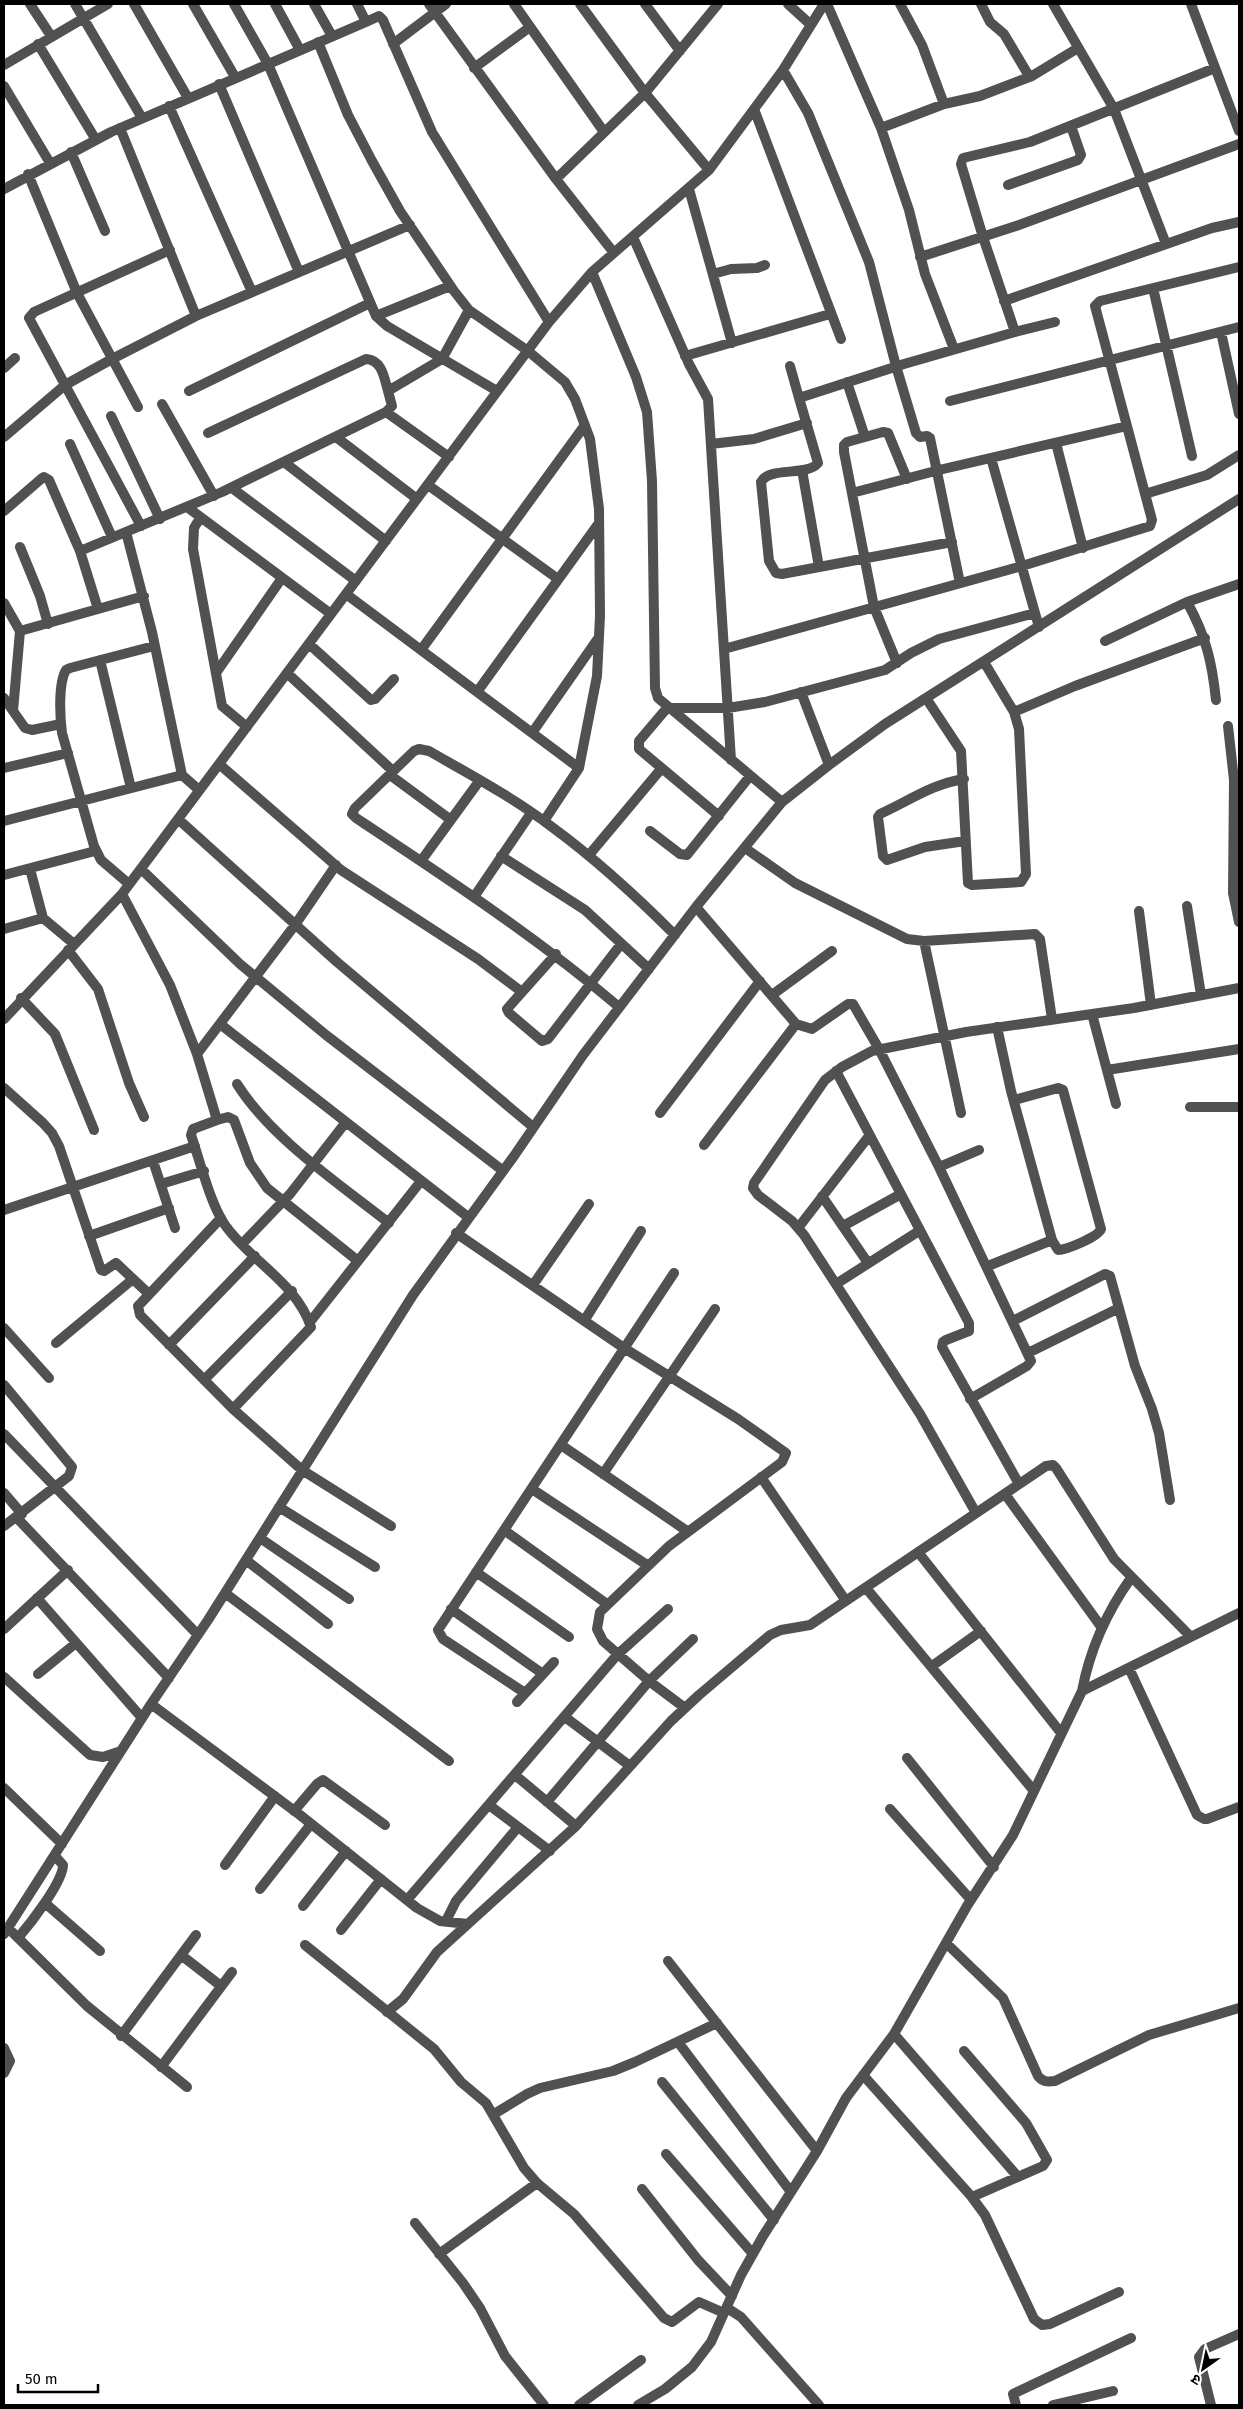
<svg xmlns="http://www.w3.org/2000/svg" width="1243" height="2409" font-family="'Fira Sans','Noto Sans Devanagari',sans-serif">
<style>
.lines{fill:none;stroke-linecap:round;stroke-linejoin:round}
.minor{stroke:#515151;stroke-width:10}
</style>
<rect width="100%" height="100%" fill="#fff"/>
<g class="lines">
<!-- minor -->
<path class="minor" d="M30,4L51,36
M75,4L142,118
M134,4L188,98
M193,4L235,77
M234,4L268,64L376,316L387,326L497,391
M275,4L300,50
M314,4L332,36
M357,4L366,22L379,16L383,20L432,132L549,322
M429,4L556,179L614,253
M514,4L604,132
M580,4L645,93L709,170
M645,4L680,51
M788,4L811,25
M827,4L881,128L909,210L925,274L954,349
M900,4L922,45L944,104
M981,4L990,22L1004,34L1029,76
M1053,4L1114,109L1166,244
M1191,4L1239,131
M318,42L348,115L372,161L400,211L454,291L469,310L528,351L565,382L575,399L590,439L599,509L600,616L597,676L579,768L544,821
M38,44L96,140
M393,44L446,4
M4,65L108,4
M474,68L530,27
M783,70L808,113L869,262L896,366L916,433L920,437L927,436L930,438L960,583
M219,84L299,272
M4,86L50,163
M169,106L252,292
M754,109L841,339
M120,128L196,316
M881,128L944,104L980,96L1032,76L1078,48
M71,152L105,231
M28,174L77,293L138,407
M556,179L645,93L718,4
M1008,185L1078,160L1081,155L1071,126
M4,189L111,132L366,22
M689,189L732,343
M633,237L689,364L708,399L731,760
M920,257L1016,226L1239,144
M592,272L636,377L647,412L652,481L655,688L658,698L782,802
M713,274L731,269L757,268L765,265
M1153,288L1192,456
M1004,301L1212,228L1239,222
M376,316L450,286
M1015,332L1055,322
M1221,332L1239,414
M685,356L830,314
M790,366L799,398
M4,368L15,358
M847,382L865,437L847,442L844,445V452L874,607L897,663
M189,391L370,303
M950,401L1239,327
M162,404L214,496
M386,412L449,457
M111,416L160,519
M208,433L366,359C382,360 384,377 388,391
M4,437L65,385L112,359L196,316L410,225
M336,437L417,499
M865,437L883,432L888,433L907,479
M1056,443L1083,548
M70,444L112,537
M711,444L754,439L807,423
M991,458L1039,627
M284,462L386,541
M802,470L819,567
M428,485L558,579
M232,488L356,581
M852,493L939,470L1127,426
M1145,494L1207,475L1239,455
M187,507L331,614
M4,511L41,479L44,477L49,480L80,551L98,609
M200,518L194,528L193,549L222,706L247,727
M141,526L29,318L34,312L170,250
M126,532L152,632L182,775L199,790
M952,542L782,574L776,573L769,561L761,482C769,466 807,477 818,463L799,398L904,364L1015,332L983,237L961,164L963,158L1030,142L1215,68
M20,547L40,596L48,624
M80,551L222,492L386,412L392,406L388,391L442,359L469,310
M346,594L579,768
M1187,602C1206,636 1212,662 1216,700
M4,603L20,631
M1105,641L1187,602L1239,584
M309,644L371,700L375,699L394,679
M724,649L1022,566L1150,526L1152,520L1095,306L1100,301L1239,267
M421,650L585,425
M100,660L131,788
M216,673L282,578
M287,673L393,771
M477,692L599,523
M801,692L829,765
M4,698L25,728L32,730L61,724
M926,698L961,751L968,883L972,885L1021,882L1026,874L1019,729L1014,712L984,662
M13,711L20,631L144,596
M1014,712L1075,686L1205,638
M1228,726L1234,780L1233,893L1239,922
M532,733L599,637
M219,764L341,870L478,959L522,992
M4,768L68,753
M390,775L451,820
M964,779C932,784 909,801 880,814L878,817L883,856L887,860L925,847L965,841
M719,816L639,749V741L667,708H728L765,702L885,670L911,653L939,639L1035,613
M178,819L337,962L533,1127
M4,821L182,775
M650,831L680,854L687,855L750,776
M745,848L795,883L907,939L924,941L1035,934L1040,939L1052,1019
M589,855L661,769
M501,856L585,910L649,969
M421,861L480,780
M30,869L43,918L74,944
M141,869L240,964L326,1035L502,1170
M4,875L95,851
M129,884L101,860L94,846L62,733C60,718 58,683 66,670L70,668L154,646
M122,894L170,985L197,1054L217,1120L193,1129L191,1135C200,1161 210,1203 225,1225C251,1262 296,1282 311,1327L233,1409
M474,897L531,813
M1187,906L1201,995
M696,907L796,1024L812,1029L848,1004H853L879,1049L939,1167L1031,1361L1027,1366L970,1399
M1139,911L1151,1005
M4,929L43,918
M924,941L961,1113
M68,950L98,989L129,1083L144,1117
M556,954L507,1009L509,1013L542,1041L548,1039L621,944
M772,995L832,951
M21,998L55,1034L94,1130
M619,1007C535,936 448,879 356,818L352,814L355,808L414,751L419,749L429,751C471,775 514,798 552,827C597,860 636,896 675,935
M1092,1014L1116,1104
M4,1019L122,894L549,322L592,272L709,170L783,70L824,4
M220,1024L468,1217
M997,1027L1011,1091L1052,1240
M197,1054L295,925L336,865
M1107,1070L1239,1049
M836,1071L969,1323V1331L946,1340L943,1342L942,1347L1019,1484
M237,1084C271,1138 338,1183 389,1223
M4,1088L43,1123L52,1133L59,1146L101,1270L104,1271L116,1263L149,1294
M1190,1107H1239
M660,1113L760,981
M217,1120L228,1117L234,1120L250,1163L267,1188L358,1261
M704,1145L796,1024
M153,1161L175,1228
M939,1167L979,1150
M161,1184L204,1171
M822,1196L868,1263
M4,1210L195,1146
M221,1218L141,1303L138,1306L140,1315L233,1409L302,1470L391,1526
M843,1226L901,1194
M798,1228L869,1136
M456,1233L624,1348L738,1419L786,1453L782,1462L669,1546L600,1612L597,1629L603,1641L649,1681L685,1708
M89,1236L169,1208
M242,1244L290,1194L346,1122
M988,1266L1052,1240L1058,1250C1066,1250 1098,1237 1101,1229L1063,1090L1058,1088L1014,1100
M836,1284L919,1231
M533,1285L589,1204
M584,1321L641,1231
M1013,1321L1105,1274L1110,1276L1135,1366L1152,1409L1159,1433L1170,1500
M310,1322L421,1181
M4,1328L49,1378
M56,1343L133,1279
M169,1345L255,1256
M1028,1353L1119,1308
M204,1380L292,1291
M4,1385L72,1467L69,1476L4,1526
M4,1434L198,1635
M561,1445L687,1531
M603,1474L715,1309
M761,1477L846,1601
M532,1489L647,1565
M4,1493L22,1514
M1005,1494L1102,1628
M279,1507L375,1567
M976,1513L920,1414L804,1235L792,1221L758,1195L753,1188L754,1183L825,1080L842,1067L872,1051L966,1032L1134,1008L1239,988
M17,1518L169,1678
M504,1530L607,1604
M260,1538L349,1599
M918,1552L1061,1733
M246,1560L328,1624
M476,1572L569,1637
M866,1588L1034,1791
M225,1593L449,1761
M37,1598L142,1718
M451,1609L543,1674
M4,1629L68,1570
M932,1666L981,1631
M1129,1668L1197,1815L1204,1819H1207L1239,1807
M38,1674L76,1643
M4,1677L90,1755L103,1757L121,1751
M1082,1691C1090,1649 1106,1613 1131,1578
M525,1693L443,1639L438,1630L674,1273
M517,1702L554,1662
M151,1704L300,1815L417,1908L440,1921L468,1924
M565,1717L630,1766
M907,1758L994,1867
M515,1775L576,1826
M4,1788L62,1844
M547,1802L649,1681L693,1639
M489,1805L550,1851
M890,1809L971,1900
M294,1811L317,1784L323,1780L385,1825
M225,1865L275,1796
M260,1889L311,1824
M407,1900L617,1655L668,1609
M45,1903L100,1951
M303,1906L346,1851
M446,1921L456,1901L518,1827
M8,1928L87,2006L187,2087
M341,1930L381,1879
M4,1934L151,1704L208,1620L413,1295L514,1156L583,1055L696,907L782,802L829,765L885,724L1239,499
M18,1938C30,1924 63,1882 63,1865L55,1856
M946,1943L1003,1998L1038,2076C1043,2082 1047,2082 1055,2081L1149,2035L1239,2008
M305,1945L434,2049L461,2082L486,2103L524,2168L537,2183L574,2214L664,2318L672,2322L699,2302L724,2313
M181,1955L221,1986
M668,1961L817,2151
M387,2012L403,1999L437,1952L576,1826L671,1721L699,1695L770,1635L781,1630L810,1625L1046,1466L1053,1465L1056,1468L1114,1559L1191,1637
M894,2034L1018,2177
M121,2036L196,1935
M678,2042L791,2192
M4,2048L10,2061L4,2073
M964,2051L1026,2123L1047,2160L1043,2166L972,2197
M161,2067L232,1972
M863,2075L971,2196L985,2215L1034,2319L1042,2325L1050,2324L1119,2292
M662,2082L774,2220
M494,2114L527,2094L540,2088L613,2071L635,2062L717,2023
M666,2154L753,2254
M642,2189L698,2260L732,2296
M415,2223L463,2283L480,2308L505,2356L544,2405
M439,2254L537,2183
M727,2308L741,2317L819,2405
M579,2405L641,2360
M638,2405L665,2389L692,2367L711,2342L741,2275L763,2236L817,2151L846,2098L894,2034L967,1906L1013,1835L1082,1691L1239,1613
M1016,2405L1013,2394L1131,2338
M1053,2405L1113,2391
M1211,2405L1199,2357L1205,2349L1239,2334"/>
</g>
<!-- border -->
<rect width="1243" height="2409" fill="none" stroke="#000000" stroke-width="10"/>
<!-- north arrow -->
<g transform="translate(1203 2369) rotate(213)" stroke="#ffffff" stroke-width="4" paint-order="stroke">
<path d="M0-4L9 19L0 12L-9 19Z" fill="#000000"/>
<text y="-8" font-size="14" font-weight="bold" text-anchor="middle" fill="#000000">उ</text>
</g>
<!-- scale -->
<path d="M18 2384v8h80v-8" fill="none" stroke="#000000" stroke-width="2.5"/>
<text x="25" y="2384" font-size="15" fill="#000000" stroke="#ffffff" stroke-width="4" paint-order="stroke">50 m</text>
</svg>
